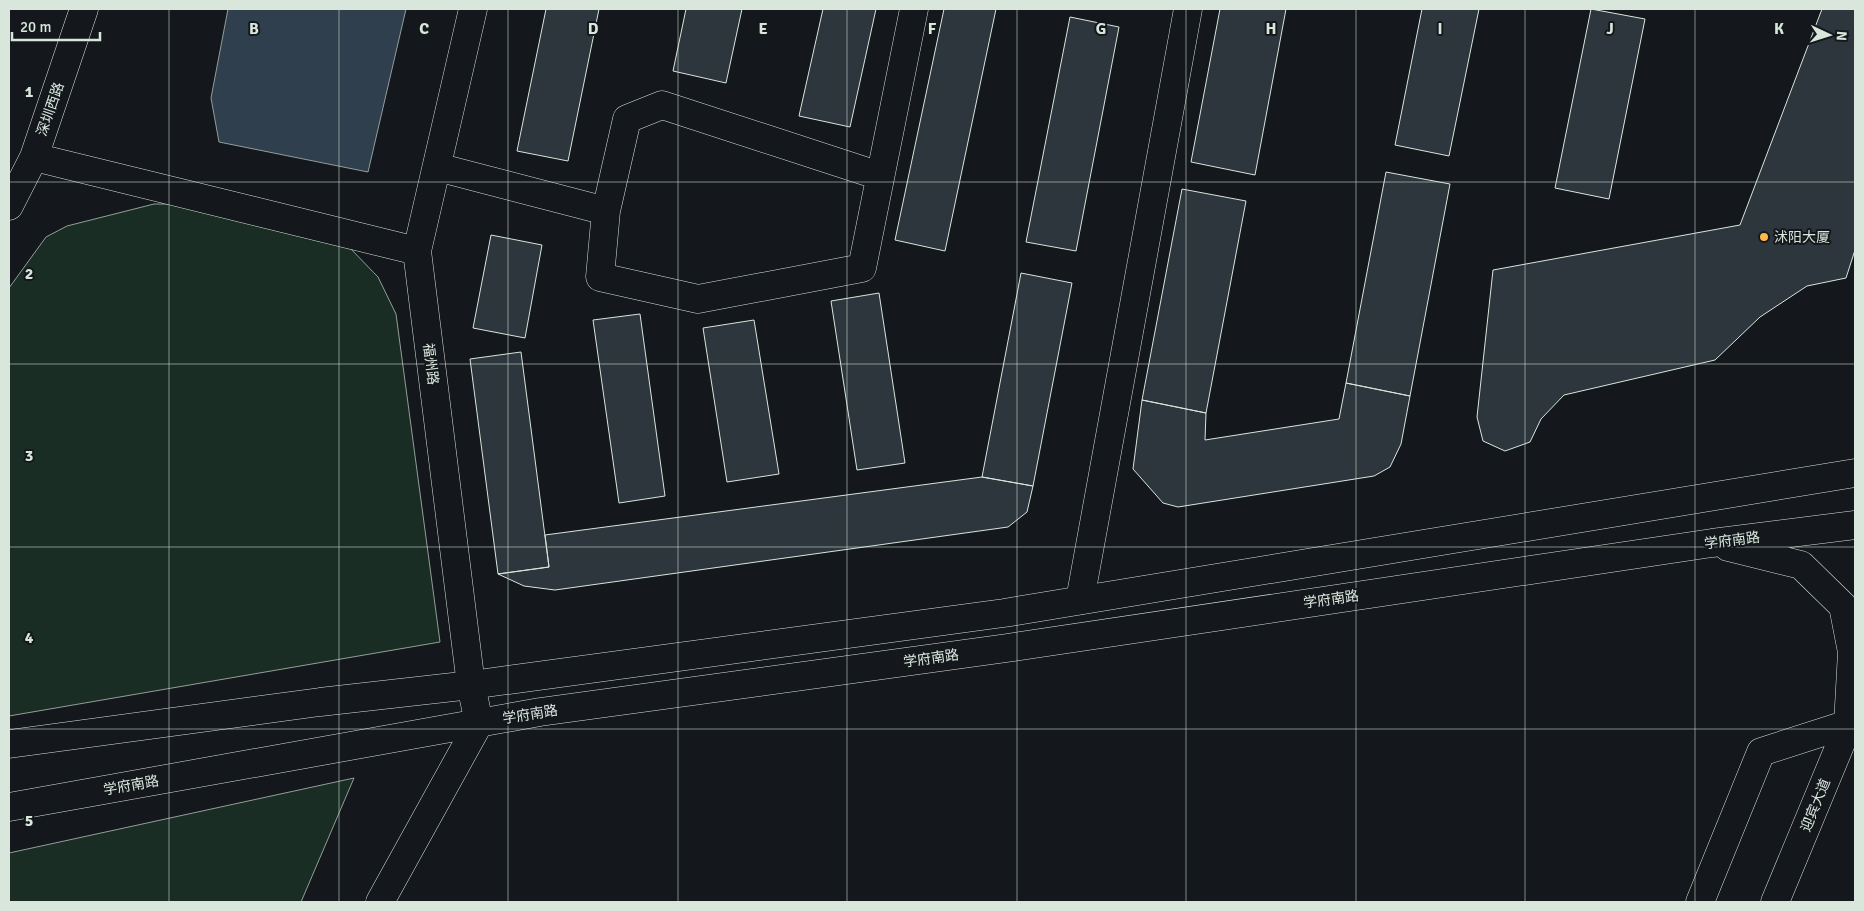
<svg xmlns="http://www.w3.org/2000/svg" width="1864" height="911" font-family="Signika,'Noto Sans SC',sans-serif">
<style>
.green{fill:#1a2d24;stroke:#939e99}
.water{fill:#2f3f4d;stroke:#939e99}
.building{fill:#2c363c;stroke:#d8e6dc}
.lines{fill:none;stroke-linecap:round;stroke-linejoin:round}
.minor-casing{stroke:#d8e6dc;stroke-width:29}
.major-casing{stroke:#d8e6dc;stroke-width:29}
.minor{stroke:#14181c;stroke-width:28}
.major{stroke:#14181c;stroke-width:28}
.grid{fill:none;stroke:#d8e6dc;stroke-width:1;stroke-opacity:0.55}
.poi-dot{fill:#ffb74d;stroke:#14181c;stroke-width:2}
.labels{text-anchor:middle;stroke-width:4;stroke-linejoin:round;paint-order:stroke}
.street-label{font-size:14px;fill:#d8e6dc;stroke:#14181c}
.poi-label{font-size:14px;fill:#d8e6dc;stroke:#14181c;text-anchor:start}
.grid-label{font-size:16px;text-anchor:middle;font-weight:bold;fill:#d8e6dc;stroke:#14181c;stroke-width:4;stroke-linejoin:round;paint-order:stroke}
</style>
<rect width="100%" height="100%" fill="#14181c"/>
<!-- green -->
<path class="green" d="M154,204H188L348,246L378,277L396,314L440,642L9,716V288L46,237L67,226Z
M354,778L301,902H9V853Z"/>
<!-- water -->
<path class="water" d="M228,9H406L368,172L219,142L211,98Z"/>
<!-- building -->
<path class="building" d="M546,9H599L568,161L517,151Z
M686,9H742L726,83L673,71Z
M823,9H876L850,127L799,116Z
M944,9H996L945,251L895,240Z
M1220,9H1286L1255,175L1191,162Z
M1422,9H1479L1449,156L1395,145Z
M1591,9L1645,19L1609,199L1555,188Z
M1822,9H1855V250L1846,278L1807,286L1760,317L1715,360L1564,395L1541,419L1530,442L1505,451L1483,441L1477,417L1493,270L1740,225Z
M1070,17L1119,27L1076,251L1026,242Z
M1386,172L1450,184L1410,396L1346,383Z
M1182,189L1246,201L1206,413L1142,400Z
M491,235L542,245L525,338L473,328Z
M1021,273L1072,283L1033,486L982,477Z
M879,293L905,463L857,470L831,301Z
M640,314L665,496L619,503L593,320Z
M754,320L779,474L727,482L703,328Z
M521,352L549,567L498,574L470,359Z
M1346,383L1410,396L1401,444L1390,467L1374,476L1178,507L1163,503L1133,469L1142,400L1206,413L1205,440L1339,419Z
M982,477L1033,486L1027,512L1008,527L555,590L524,586L498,574L549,567L545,535Z"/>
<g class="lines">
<defs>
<path id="minor" d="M34,157L417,251
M437,167L606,211L600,277L698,299L862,268L914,9
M9,206L34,157L84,9
M606,211L627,119L662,105L880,176
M1080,600L1188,9
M380,902L479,723L471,685L417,251L473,9"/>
<path id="major" d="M9,744L320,702L471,685L1004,613L1855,473
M9,807L540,712L1007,648L1712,543L1855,525
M1700,902L1761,752L1848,724L1852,652L1843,606L1801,565L1728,547
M1775,902L1853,714"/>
</defs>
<!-- minor casing -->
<use href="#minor" class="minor-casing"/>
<!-- major casing -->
<use href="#major" class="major-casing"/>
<!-- minor -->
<use href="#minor" class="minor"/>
<!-- major -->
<use href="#major" class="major"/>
</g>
<!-- grid -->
<path class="grid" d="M169,9V902M339,9V902M508,9V902M678,9V902M847,9V902M1017,9V902M1186,9V902M1356,9V902M1525,9V902M1695,9V902M9,182H1855M9,364H1855M9,547H1855M9,729H1855"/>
<!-- markers -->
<circle class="poi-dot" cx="1764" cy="237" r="5"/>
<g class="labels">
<!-- street labels -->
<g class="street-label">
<text transform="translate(50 109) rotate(-71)" y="5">深圳西路</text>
<text transform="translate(431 364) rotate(83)" y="5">福州路</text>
<text transform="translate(1732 540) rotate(-7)" y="5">学府南路</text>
<text transform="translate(1331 599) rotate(-8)" y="5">学府南路</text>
<text transform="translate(931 658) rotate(-8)" y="5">学府南路</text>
<text transform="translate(530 714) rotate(-9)" y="5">学府南路</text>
<text transform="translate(131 785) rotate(-10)" y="5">学府南路</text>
<text transform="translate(1815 805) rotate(-68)" y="5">迎宾大道</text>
</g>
<!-- poi labels -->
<g class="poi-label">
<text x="1774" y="242">沭阳大厦</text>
</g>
</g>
<g class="grid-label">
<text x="254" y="34">B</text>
<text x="424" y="34">C</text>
<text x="593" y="34">D</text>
<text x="763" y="34">E</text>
<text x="932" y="34">F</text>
<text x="1101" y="34">G</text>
<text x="1271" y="34">H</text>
<text x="1440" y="34">I</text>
<text x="1610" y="34">J</text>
<text x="1779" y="34">K</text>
<text x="29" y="97">1</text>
<text x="29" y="279">2</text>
<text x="29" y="461">3</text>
<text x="29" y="643">4</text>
<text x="29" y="826">5</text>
</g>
<!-- border -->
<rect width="1864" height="911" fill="none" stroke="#d8e6dc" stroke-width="20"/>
<!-- north arrow -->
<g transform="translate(1829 35) rotate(94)" stroke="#14181c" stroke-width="4" paint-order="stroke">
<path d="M0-4L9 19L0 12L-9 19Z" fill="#d8e6dc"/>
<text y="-8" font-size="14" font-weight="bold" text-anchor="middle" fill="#d8e6dc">N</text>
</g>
<!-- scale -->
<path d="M12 32v8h88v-8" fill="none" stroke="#d8e6dc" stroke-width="2.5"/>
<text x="20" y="32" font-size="15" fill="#d8e6dc" stroke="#14181c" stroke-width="4" paint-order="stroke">20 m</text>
</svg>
